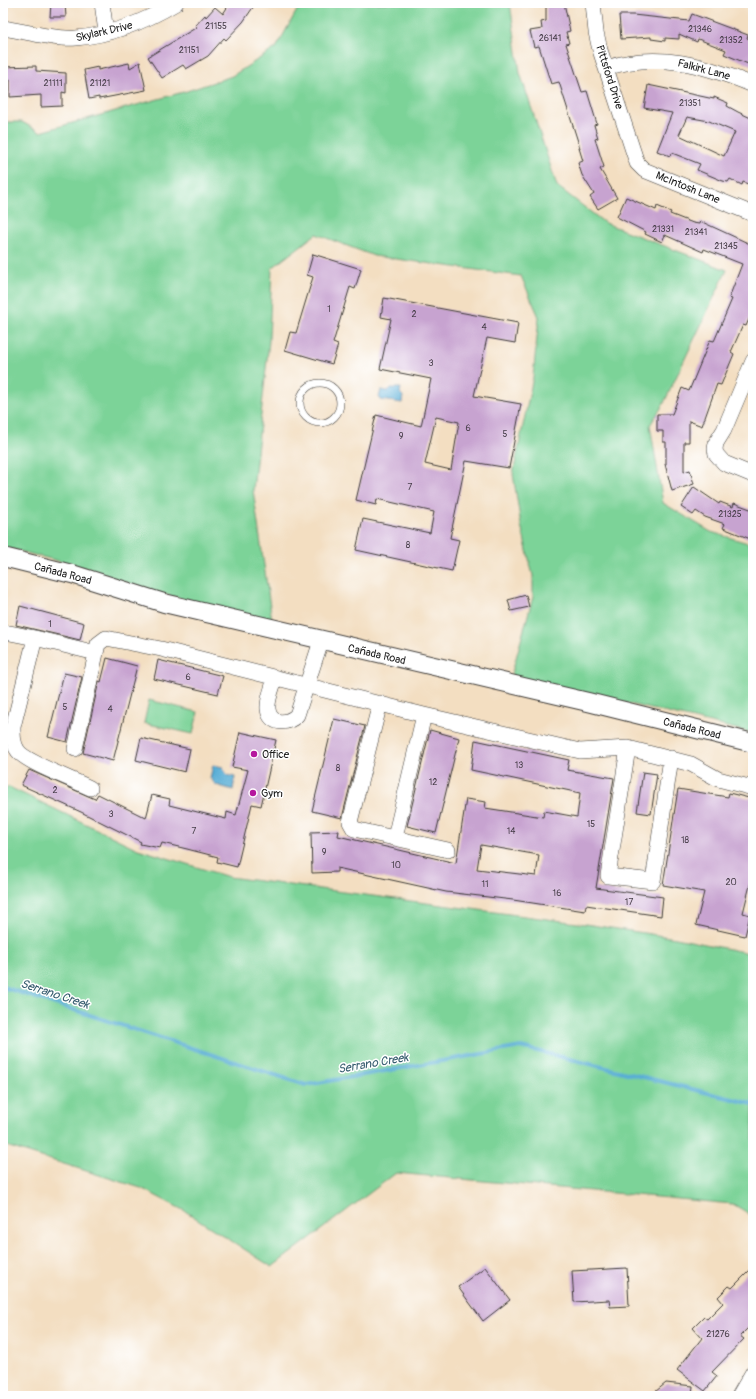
<svg xmlns="http://www.w3.org/2000/svg" width="756" height="1399" font-family="Pangolin,sans-serif">
<style>
.green{fill:#7cd398;stroke:#4c785a}
.water{fill:#59add5;stroke:#3a6478}
.lines{fill:none;stroke-linecap:round;stroke-linejoin:round}
.stream{stroke:#59add5;stroke-width:4}
.building{fill:#c7a3d0;fill-rule:evenodd}
.service-casing{stroke:#3c3935;stroke-width:8}
.minor-casing{stroke:#3c3935;stroke-width:16}
.tertiary-casing{stroke:#3c3935;stroke-width:20}
.service{stroke:#fff;stroke-width:7}
.minor{stroke:#fff;stroke-width:15}
.tertiary{stroke:#fff;stroke-width:18}
.poi-dot{fill:#b5179e;stroke:#fff;stroke-width:1.5}
.labels{text-anchor:middle;stroke-width:3;stroke-linejoin:round;paint-order:stroke}
.number-label{font-size:9px;fill:#473e49}
.street-label{font-size:11px;fill:#1c1c1c;stroke:#fff}
.poi-label{font-size:11px;fill:#1c1c1c;stroke:#fff;text-anchor:start}
.water-label{font-size:12px;font-style:italic;fill:#375d6f;stroke:#fff}
</style>
<rect width="100%" height="100%" fill="#fff"/>
<filter id="ink" filterUnits="userSpaceOnUse"><feTurbulence type="fractalNoise" baseFrequency=".025" numOctaves="2"/><feDisplacementMap in="SourceGraphic" scale="8" xChannelSelector="R" yChannelSelector="G"/><feConvolveMatrix kernelMatrix="1 2 1 2 8 2 1 2 1" color-interpolation-filters="sRGB"/></filter>
<filter id="wash" filterUnits="userSpaceOnUse"><feTurbulence type="fractalNoise" baseFrequency=".012" numOctaves="4" result="noise"/><feDisplacementMap in="SourceGraphic" scale="16" xChannelSelector="R" yChannelSelector="G"/><feGaussianBlur stdDeviation="0.9" result="paint"/><feColorMatrix in="noise" values="0 0 0 0 0 0 0 0 0 0 0 0 0 0 0 0 0 1.4 0 .05"/><feComposite in="paint" operator="in"/></filter>
<g filter="url(#wash)">
<rect width="100%" height="100%" fill="#f3dec1"/>
<!-- green -->
<path class="green" d="M301,3H510L520,73L557,186L605,223L727,270L663,405L650,425L663,503L711,532L748,543L753,549V733L511,676L533,597V576L521,525L513,474L533,377L539,317L521,276L374,256L316,234L272,268L269,341L253,490L272,620L150,591L86,568L3,547V122H22L40,132L187,91L232,76L276,48Z
M149,700L198,712L193,734L144,723Z
M9,787L138,849L229,877L585,924L676,938L753,954V1216L733,1204L396,1173L272,1267L185,1211L141,1188L3,1145V789Z"/>
<!-- water -->
<path class="water" d="M391,388H401L400,393L403,396L402,403L381,400L379,397L381,390L388,391Z
M213,765L223,767L227,775L235,777L233,790L216,785L210,778Z"/>
<g class="lines">
<!-- stream -->
<path class="stream" d="M3,987L306,1085L521,1047L753,1104"/>
</g>
<g id="blocks">
<!-- building -->
<path class="building" d="M51,3H65L66,17H50Z
M230,3H256L243,22L226,40L224,38L208,56L186,69L183,65L162,78L148,57L197,27L195,26L205,15L206,17L215,7L223,14Z
M546,3H564L570,31L566,32L569,43L566,44L582,92L587,91L597,124L594,125L598,138L595,139L604,167L600,169L617,198L598,209L590,197L594,194L582,175L578,163L583,161L579,148H580L559,82L551,84L539,46L534,47L530,31L542,29L541,22L546,21Z
M692,14L748,35L747,38L753,41V66L724,54L726,50L698,39L697,42L679,34V39L665,38V41L651,39V37L621,39L619,15H633L689,21Z
M140,62L146,90L99,99V97L89,99L84,70L98,67V70L129,63L130,68Z
M36,66V71L66,73V93L62,92V106L41,107V95L10,97V80H3V67Z
M648,85L714,99V97L728,103L727,106L738,112L753,119V186L743,182L742,185L730,179L728,182L723,181L697,170L700,164L672,153L670,156L657,151L672,113L644,108ZM687,117L709,121L735,132L724,156L679,135Z
M626,197L656,210L657,206L671,212L670,214L693,223L699,224L700,221L750,244L753,238V310L746,326L743,325L731,352L734,354L721,385L717,384L702,426L689,421V442H684V472L690,470L694,484L672,491L665,464H666V442H663V431H657V414H672L682,388L689,391L710,340L714,341L715,339L732,299L729,298L742,264L704,249L703,252L665,235L662,242L645,234L646,232L617,217Z
M313,254L361,269L355,289L350,287L333,343L338,345L332,364L285,350L290,332L296,333L313,277L307,275Z
M384,298L518,323L515,343L487,338L474,396L521,404L509,468L466,461L450,538L459,540L452,571L356,550L363,519L430,533L434,512L377,499L376,505L356,500L376,415L421,426L431,379L380,369L391,319L381,317ZM436,417L459,422L451,470L425,464Z
M694,487L719,504L720,502L733,507L734,503L753,510V540L723,528L725,524L705,517L696,511L693,515L681,507Z
M526,595L529,607L511,611L508,600Z
M20,606L84,623L80,640L16,625Z
M107,658L137,666L113,761L83,753L99,681L101,682Z
M158,660L223,676L218,694L154,679Z
M64,673L82,677L67,742L48,737Z
M334,719L365,726L342,818L312,811Z
M430,730L459,738L436,833L407,826Z
M240,732L276,740L261,806L252,804L237,867L217,862L218,857L187,849L162,843L160,848L140,844L141,842L81,812L21,785L29,770L95,799L98,794L146,818L152,795L170,799L169,805L226,819L227,812L236,815L248,770L232,767Z
M141,738L190,749L185,772L136,760Z
M475,740L569,760L567,770L614,778L596,888L663,897L661,916L586,905L585,911L513,900L446,892L337,868V872L312,873L311,832L339,831L338,836L456,863L466,799L486,802L485,808L543,817L544,811L577,817L580,793L471,770ZM481,845L539,855L536,876L477,869Z
M643,772L657,774L651,814L637,812Z
M678,789L728,797L729,793L753,799V882L751,881L743,913L750,915L745,936L696,925L704,892L663,885Z
M485,1267L510,1300L483,1321L458,1287Z
M753,1267V1323L740,1336L744,1339L712,1372L717,1376L705,1391L677,1370L702,1338L693,1328L704,1317L707,1319L723,1303L718,1297L729,1286L732,1288Z
M627,1268L629,1306L610,1307L609,1300L574,1302L572,1271Z
M666,1383L693,1386L692,1396H650Z"/>
</g>
</g>
<g filter="url(#ink)">
<use href="#blocks" fill-opacity="0" stroke="#3c3935" stroke-width="1"/>
<g class="lines">
<defs>
<path id="service" d="M300 403a20 20 0 1 1 40 0a20 20 0 1 1-40 0Z"/>
<path id="minor" d="M102,3L106,32
M593,3L596,32L600,50L637,163L644,170L753,214
M3,28C23,31 56,40 76,38C111,35 146,21 176,3
M606,68C657,51 705,65 753,85
M753,361L724,430L716,443L715,449L716,454L724,463L753,475
M10,633L35,638
M275,678C273,687 267,699 268,709C270,726 288,724 297,715L321,641
M380,703L350,822L354,829L448,850
M628,748L608,876L653,881L671,758
M75,749L98,644L106,638L161,649L424,715L580,751L628,748L691,764L718,779L753,788
M90,788C75,780 27,763 18,751C13,744 13,736 13,727L35,638L96,653
M395,837L424,715
M739,1396L753,1372"/>
<path id="tertiary" d="M3,557L72,574L164,603L588,702L753,743"/>
</defs>
<!-- service casing -->
<use href="#service" class="service-casing"/>
<!-- minor casing -->
<use href="#minor" class="minor-casing"/>
<!-- tertiary casing -->
<use href="#tertiary" class="tertiary-casing"/>
<!-- service -->
<use href="#service" class="service"/>
<!-- minor -->
<use href="#minor" class="minor"/>
<!-- tertiary -->
<use href="#tertiary" class="tertiary"/>
</g>
</g>
<!-- markers -->
<g class="poi-dot">
<circle cx="254" cy="754" r="4"/>
<circle cx="253" cy="793" r="4"/>
</g>
<g class="labels">
<!-- number labels -->
<g class="number-label">
<text x="216" y="29">21155</text>
<text x="700" y="32">21346</text>
<text x="550" y="41">26141</text>
<text x="731" y="43">21352</text>
<text x="189" y="53">21151</text>
<text x="53" y="86">21111</text>
<text x="100" y="86">21121</text>
<text x="690" y="106">21351</text>
<text x="663" y="232">21331</text>
<text x="696" y="235">21341</text>
<text x="726" y="249">21345</text>
<text x="329" y="312">1</text>
<text x="414" y="317">2</text>
<text x="484" y="330">4</text>
<text x="431" y="366">3</text>
<text x="468" y="431">6</text>
<text x="505" y="437">5</text>
<text x="401" y="439">9</text>
<text x="410" y="490">7</text>
<text x="730" y="517">21325</text>
<text x="408" y="548">8</text>
<text x="50" y="627">1</text>
<text x="188" y="680">6</text>
<text x="65" y="710">5</text>
<text x="110" y="712">4</text>
<text x="519" y="768">13</text>
<text x="338" y="771">8</text>
<text x="433" y="785">12</text>
<text x="55" y="793">2</text>
<text x="111" y="817">3</text>
<text x="591" y="827">15</text>
<text x="194" y="834">7</text>
<text x="511" y="834">14</text>
<text x="685" y="843">18</text>
<text x="324" y="855">9</text>
<text x="396" y="868">10</text>
<text x="731" y="885">20</text>
<text x="485" y="887">11</text>
<text x="557" y="896">16</text>
<text x="629" y="905">17</text>
<text x="718" y="1337">21276</text>
</g>
<!-- street labels -->
<g class="street-label">
<text transform="translate(104 31) rotate(-13)" y="4">Skylark Drive</text>
<text transform="translate(704 69) rotate(15)" y="4">Falkirk Lane</text>
<text transform="translate(610 77) rotate(72)" y="4">Pittsford Drive</text>
<text transform="translate(688 187) rotate(22)" y="4">McIntosh Lane</text>
<text transform="translate(63 573) rotate(15)" y="4">Cañada Road</text>
<text transform="translate(377 654) rotate(13)" y="4">Cañada Road</text>
<text transform="translate(692 728) rotate(14)" y="4">Cañada Road</text>
</g>
<!-- poi labels -->
<g class="poi-label">
<text x="262" y="758">Office</text>
<text x="261" y="797">Gym</text>
</g>
<!-- water labels -->
<g class="water-label">
<text transform="translate(55 994) rotate(18)" y="4">Serrano Creek</text>
<text transform="translate(373 1063) rotate(-10)" y="4">Serrano Creek</text>
</g>
</g>
<!-- margin -->
<rect width="756" height="1399" fill="none" stroke="#fff" stroke-width="16"/>
</svg>
